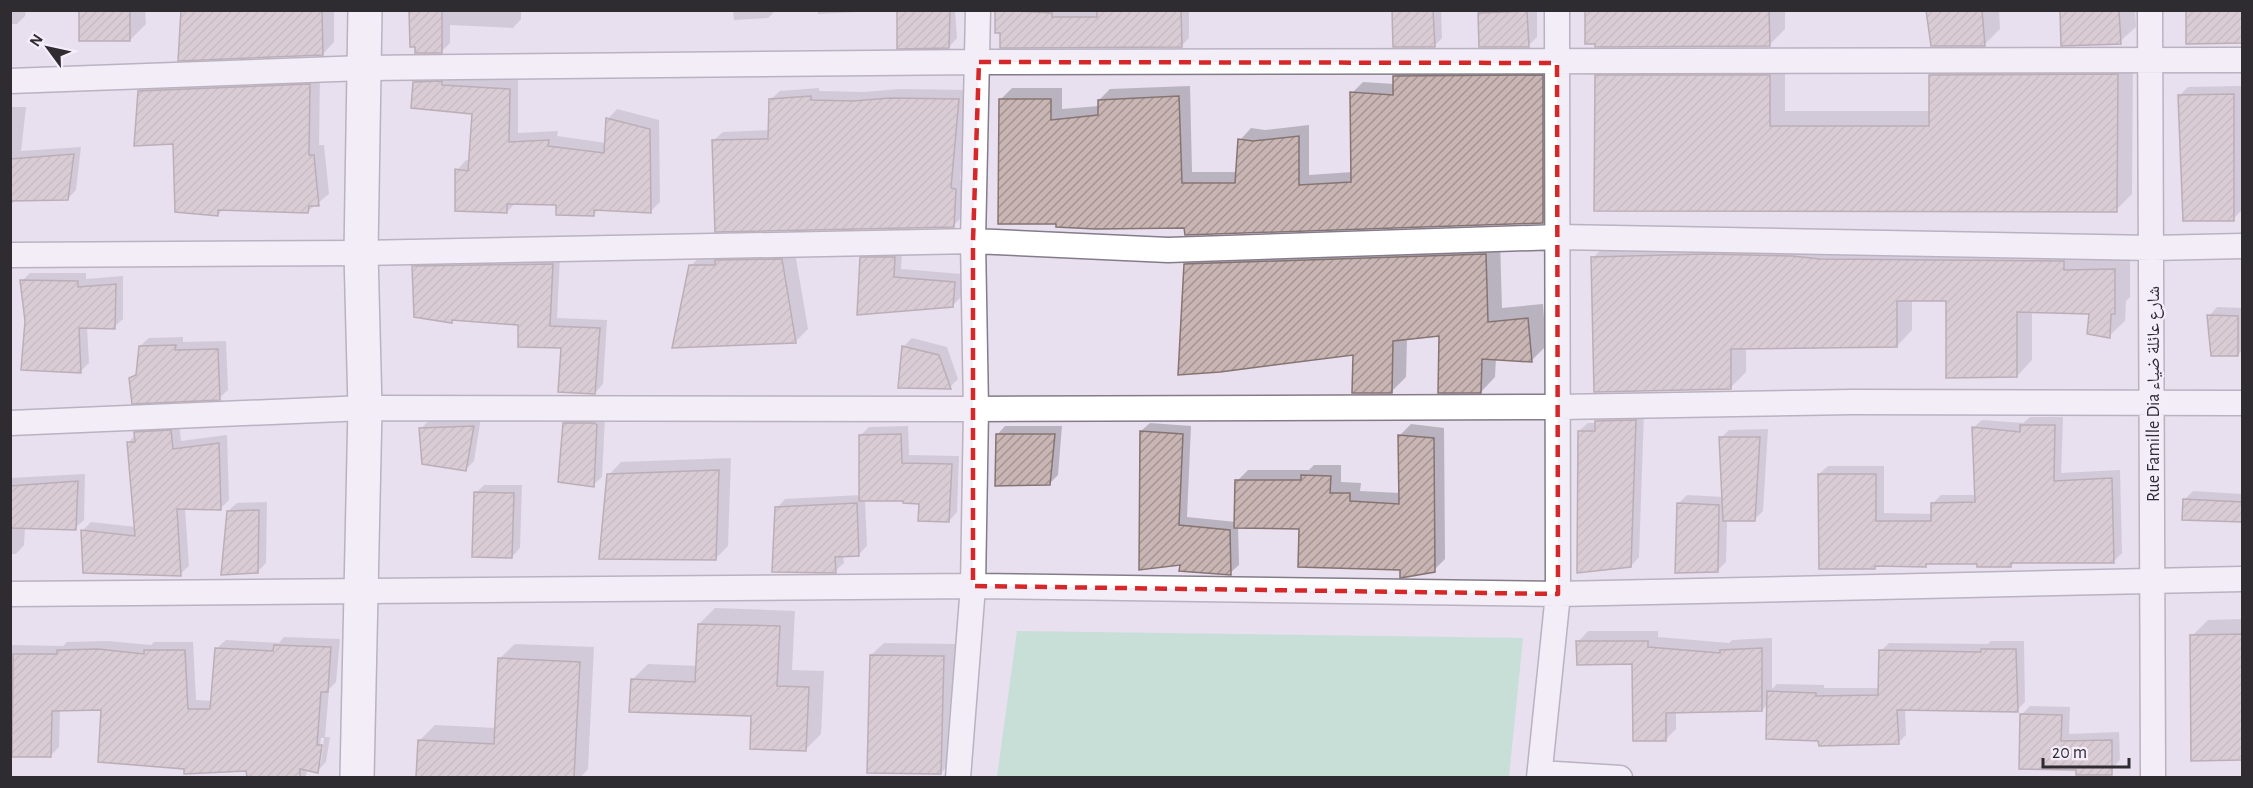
<svg xmlns="http://www.w3.org/2000/svg" width="2253" height="788" font-family="'Alegreya Sans','Noto Naskh Arabic',sans-serif">
<style>
.pitch{fill:#a1dfba}
.shadow{fill:#0003;fill-rule:evenodd}
.building{fill:url(#building-hatch);stroke:#867473;stroke-width:1.5}
.lines{fill:none;stroke-linecap:round;stroke-linejoin:round}
.street-casing{stroke:#847c8a;stroke-width:27}
.secondary-casing{stroke:#847c8a;stroke-width:36}
.street{stroke:#fff;stroke-width:24}
.secondary{stroke:#fff;stroke-width:33}
.marked{fill:none;stroke:#d62828;stroke-width:4.5;stroke-dasharray:12 8;stroke-linejoin:round}
.labels{text-anchor:middle;stroke-width:4.5;stroke-linejoin:round;paint-order:stroke}
.street-label{font-size:18px;fill:#2f2c31;stroke:#f5edfc}
</style>
<defs>
<pattern id="building-hatch" width="6" height="6" patternUnits="userSpaceOnUse" patternTransform="scale(1.5)"><rect width="6" height="6" fill="#c9b6b4"/><path d="M-1 1l2-2M0 6l6-6M5 7l2-2" fill="none" stroke="#a49493"/></pattern>
</defs>
<rect width="100%" height="100%" fill="#e8dfef"/>
<!-- pitch -->
<path class="pitch" d="M1017,631L1523,638L1509,777H997Z"/>
<!-- shadow -->
<path class="shadow" d="M10,10H26L25,16L17,24H10Z
M80,10H145L146,24L130,40Z
M183,10H334V42L323,54Z
M411,10H521V19L513,28L450,25V43L442,51Z
M733,10H776L768,18L734,20Z
M818,10H897L818,14Z
M898,10H955L957,38L949,47Z
M1001,10H1189V38L1181,46Z
M1393,10H1441L1442,38L1434,46Z
M1481,10H1537V37L1529,45H1481Z
M1586,10H1785V29L1769,45Z
M1928,10H1999L2000,29L1984,45Z
M2061,10H2135L2136,27L2117,44L2062,45Z
M1947,59H2133L2132,194L2116,210H1595L1597,76L1612,60H1785V111H1931V75Z
M1405,65H1553L1554,211L1542,222L1185,227L1001,99L1012,88H1062V109L1099,106V100L1110,89L1190,86L1192,172H1237L1240,140L1251,128L1265,130L1309,125V175L1353,172L1352,93L1363,82L1394,84V76Z
M424,73L518,80V133L558,131L557,136L606,143L608,119L617,109L659,120L660,202L650,212L599,209L593,215L557,203L516,202L507,212L457,170L466,160L470,161L474,112L414,82Z
M320,74L319,145H324L329,194L307,212L223,209L218,215L175,142L139,91L150,81Z
M2242,86L2241,211L2233,219L2180,95L2188,87Z
M819,88V91L864,92L900,89L968,90L960,180H964L963,216L953,226L713,141L723,132L770,130V100L780,91Z
M10,107H26L21,151L81,147L76,190L67,199H16L10,205Z
M1500,240L1502,308L1543,304L1546,346L1531,361L1496,358L1495,377L1481,392L1440,334L1407,338L1406,377L1391,392L1354,353L1185,264L1200,250Z
M1608,242L2130,254V297L2126,301L2125,321L2109,336L2090,313L2032,311V360L2017,376L1947,299L1912,300V330L1897,346L1746,347V372L1731,387L1593,258Z
M794,247L808,329L795,342L691,266L703,253Z
M902,249L901,269L962,274L961,297L952,306L859,313L862,258L870,250Z
M560,256L557,318L607,320L603,384L595,393L562,346L520,323L454,318L452,321L413,267L422,259Z
M30,273H86V279L123,276V319L114,327H87L89,363L81,371L26,321L22,281Z
M2217,307L2242,308V350L2238,355L2209,316Z
M183,337V342L226,341L228,390L219,398L131,378L138,371L140,346L149,338Z
M912,338L947,347L958,379L950,387L900,386L904,346Z
M1644,412L1639,557L1631,566L1579,431L1588,423H1597L1605,413Z
M573,415L605,417L602,477L593,485L564,423Z
M2030,417H2063L2061,473L2120,470L2122,553L2114,561L2015,562L2011,566L1978,562L1878,565L1875,568L1819,474L1828,466H1884V513L1932,514V504L1941,495H1976L1973,428L1982,420L2023,423Z
M481,418L474,461L466,469L421,429L429,420Z
M179,423L181,441L227,435L229,500L221,508H185L189,566L180,574L82,531L91,522L136,527L129,442L144,424Z
M1150,423L1191,426L1187,517L1236,522L1237,481L1248,470H1309L1314,465H1341V482L1361,483L1360,491L1400,493V435L1411,424L1444,428L1445,559L1434,570L1401,568L1301,528L1238,526L1239,565L1230,573L1181,563L1141,431Z
M908,426L909,455L959,456L957,512L949,521L920,503L905,499H865L867,546L859,554L843,555L844,563L835,571L777,508L785,499L861,495V435L869,427Z
M1005,426H1062L1058,475L1049,484L997,435Z
M1768,429L1763,511L1755,519H1727L1726,562L1718,570L1678,504L1687,495L1724,497L1721,438L1729,430Z
M731,458L728,546L716,558L609,475L621,462Z
M85,474L84,520L75,528L25,527L24,545L16,554H10V478Z
M484,485H522L520,548L512,557L476,493Z
M2193,491L2242,494V520L2184,519L2185,499Z
M267,502L266,563L257,572L228,511L237,503Z
M715,608L795,611L792,670L824,671L821,734L805,750L753,715L632,680L648,664L698,666L699,624Z
M2242,619V759L2193,760L2192,636L2208,620Z
M1588,631H1658V637L1729,643L1732,640L1772,638V689L1777,684L1824,685V688H1879L1881,651L1889,643L1988,644L1991,641H2024L2025,702L2017,710L1905,708L1906,735L1898,743L1820,739L1769,703L1762,710L1676,711V729L1666,739L1634,662L1578,642Z
M284,637L340,639L336,682L329,689L325,737H330L326,762L317,771L308,769L305,778H267L247,769L185,768L102,709L60,710L59,747L50,756L10,742V645L63,646L67,642L108,641L151,645L154,642H193L196,700L213,701L217,648L226,640L279,643ZM321,738H324L321,763H318Z
M884,643L955,644L953,760L941,773L871,655Z
M515,644L594,647L588,769L580,778L418,777L419,741L435,725L496,728L499,659Z
M2030,706L2070,707L2069,734L2119,732L2120,760L2112,769L2021,767L2022,714Z"/>
<!-- building -->
<path class="building" d="M79,10H130V41H79Z
M181,10H322L323,55L178,61Z
M409,10H442V53H415V47H410Z
M897,10H950L949,48L897,49Z
M995,10L1052,13V17H1097V10H1181L1182,47L1000,48V33H995Z
M1392,10H1433L1435,47H1393Z
M1585,10H1769L1770,46L1595,47V44H1585Z
M1926,10H1982L1985,46H1931Z
M2060,10H2119L2121,44L2061,46Z
M2186,10H2242V43L2186,44Z
M1527,11L1529,47H1479L1478,13Z
M2118,74L2117,212L1594,211L1595,75H1770V126H1929V75Z
M1543,75V223L1185,235L1184,228L1096,229L1056,227V224H998L999,99H1051V120L1098,115V100L1179,96L1182,183H1235L1238,139L1253,141L1299,136V185L1351,182L1350,92L1393,95V76Z
M442,81V85L510,89L509,142L549,140L548,146L604,153L606,118L650,129L651,213L594,210V216L556,215V205L507,204V213L455,211V169L468,171L472,114L411,108L413,82Z
M310,84L309,155H314L319,206H309L308,213L218,210V216L175,212L173,144L134,146L138,91Z
M2234,94V221H2183L2178,95Z
M811,96V100L853,101L890,98L959,99L951,188L956,189L954,227L715,232L712,140L768,139L769,99Z
M74,154L68,200L10,201V159Z
M1486,254L1488,322L1528,318L1532,362L1482,359L1481,393H1438L1439,336L1393,341L1392,393H1352L1353,355L1220,372L1178,375L1184,264Z
M1706,254L1792,256L1820,259L2064,261V270L2115,269V314H2111L2110,338L2087,334L2089,314L2017,312V377L1946,378V301H1897V347L1731,349V389L1594,392L1591,257Z
M860,257H895L894,277L955,282L953,307L857,315Z
M782,259L796,343L672,348L689,265H715V260Z
M553,264L550,326L600,328L595,394L558,392L561,348L518,347V325L452,320V323L414,317L412,266Z
M20,280L78,281V287L116,284L115,329L79,328L81,373L21,370L25,321Z
M2207,315L2238,316V356H2211Z
M176,345L175,350L218,349L220,400L132,404L129,378L136,375L139,346Z
M902,346L939,355L951,389L898,388Z
M1636,420L1631,567L1577,573L1578,431H1595V421Z
M563,423H594L597,425L594,487L558,482Z
M2020,425H2055L2054,481L2112,478L2114,563H2011V567H1977V564H1926V567L1875,566V569H1819L1818,474H1876V521H1931V503L1975,502L1972,427L2020,432Z
M474,426L466,471L422,464L419,428Z
M171,430L173,449L219,443L221,510L177,509L181,576L83,573L81,530L135,536L127,442H135L134,432Z
M1140,431L1183,434L1179,525L1230,530L1231,575L1179,571L1180,565L1139,570Z
M901,434L902,463L952,464L949,522L918,521L919,504L903,503V501H859V435Z
M996,434H1055L1050,485L995,486Z
M1398,435L1434,438L1435,572L1400,578V570L1298,567L1299,529L1234,528L1235,480H1301V475L1331,476L1330,493H1350V501L1399,504Z
M1719,437H1760L1755,521H1723Z
M719,470L716,560L599,559L607,474Z
M78,481L76,530L10,528V486Z
M474,492L514,493L512,558L472,557Z
M2183,499L2242,502V522L2182,520Z
M857,503L859,556L835,557L836,573L772,572L775,507Z
M1677,503L1719,505L1718,572L1675,573Z
M259,510L258,573L221,575L227,511Z
M698,624L780,626L777,686L809,687L806,751L750,749L751,716L629,712L631,679L695,682Z
M2242,634V760L2191,761L2190,635Z
M1576,641H1648V647L1720,653V650L1762,648V711L1666,713V741H1633L1632,664L1577,665Z
M274,645L331,647L328,692H321L317,745H322L318,773L300,769V777H247L246,771L184,774V769L98,762L101,710L52,711L51,757H12L13,654H57V650L98,649L144,654V650H185L188,709H210L215,648L273,651Z
M1981,649H2016L2018,712L1897,710L1899,744L1819,746L1818,741L1766,739L1767,691L1816,693V696L1878,695L1879,650L1981,652Z
M870,655L944,656L941,774L867,773Z
M498,658L580,662L574,777H416L418,740L494,744Z
M2020,714L2062,715L2061,741L2112,740V775H2076V770L2019,769Z"/>
<g class="lines">
<defs>
<path id="street" d="M2150,10L2153,778
M10,81L364,68L979,62L2242,60
M10,255L361,253L973,241L1168,250L1558,237L2152,248L2242,246
M10,423L365,408L976,409L1559,407L1852,402L2242,403
M10,594L973,586L1558,594L2242,579
M1540,773L1620,778
M958,778L973,586L976,409L973,241L978,10
M1539,778L1558,594L1557,10"/>
<path id="secondary" d="M357,778L365,408L361,253L365,10"/>
</defs>
<!-- street casing -->
<use href="#street" class="street-casing"/>
<!-- secondary casing -->
<use href="#secondary" class="secondary-casing"/>
<!-- street -->
<use href="#street" class="street"/>
<!-- secondary -->
<use href="#secondary" class="secondary"/>
</g>
<!-- marked area -->
<path d="M0 0H2253V788H0ZM979,62L1557,63L1558,594L973,586V241Z" fill="#e8dfef" fill-opacity=".55" fill-rule="evenodd"/>
<path class="marked" d="M979,62L1557,63L1558,594L973,586V241Z"/>
<g class="labels">
<!-- street labels -->
<g class="street-label">
<text transform="translate(2153 394) rotate(-90)" y="6">Rue Famille Dia شارع عائلة ضياء</text>
</g>
</g>
<!-- border -->
<rect width="2253" height="788" fill="none" stroke="#2f2c31" stroke-width="24"/>
<!-- north arrow -->
<g transform="translate(48 48) rotate(303)" stroke="#f5edfc" stroke-width="4.5" paint-order="stroke">
<path d="M0-4.5L10 22L0 15L-10 22Z" fill="#2f2c31"/>
<text y="-9" font-size="16" font-weight="bold" text-anchor="middle" fill="#2f2c31">N</text>
</g>
<!-- scale -->
<path d="M2043 758v9h86v-9" fill="none" stroke="#2f2c31" stroke-width="3"/>
<text x="2052" y="758" font-size="18" fill="#2f2c31" stroke="#f5edfc" stroke-width="4.5" paint-order="stroke">20 m</text>
</svg>
